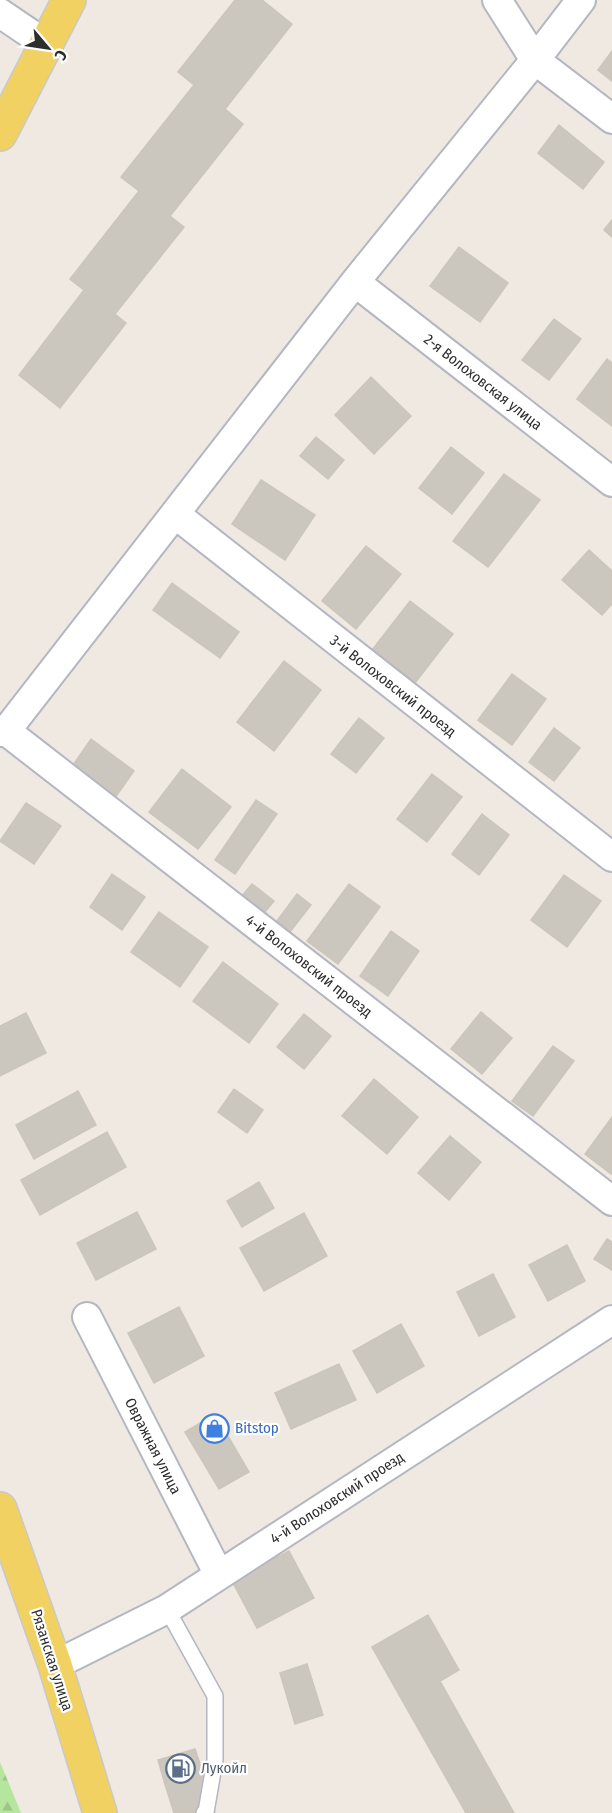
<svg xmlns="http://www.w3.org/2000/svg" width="612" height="1813" font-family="'Fira Sans Condensed',sans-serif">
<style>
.forest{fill:url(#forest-firs)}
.building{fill:#cbc7bf;stroke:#cbc5ba;stroke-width:1.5}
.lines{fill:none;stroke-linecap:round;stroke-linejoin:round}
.lane-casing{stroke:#b4b7c1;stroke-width:18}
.street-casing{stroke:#b4b7c1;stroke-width:32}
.primary-casing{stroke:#c9c9c9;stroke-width:36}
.lane{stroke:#fff;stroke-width:15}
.street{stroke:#fff;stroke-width:28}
.primary{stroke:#f2d163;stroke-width:33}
.labels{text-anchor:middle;stroke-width:4.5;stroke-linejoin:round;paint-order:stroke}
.street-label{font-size:15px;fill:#2e2e2e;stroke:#fff}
.shop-label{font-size:15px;fill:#366cbe;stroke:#fff;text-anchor:start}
.service-label{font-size:15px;fill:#4e5e75;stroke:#fff;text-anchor:start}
</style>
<defs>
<pattern id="forest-firs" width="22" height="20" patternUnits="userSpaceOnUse" patternTransform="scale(1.5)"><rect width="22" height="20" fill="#b6e59e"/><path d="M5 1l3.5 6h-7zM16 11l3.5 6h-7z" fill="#9dc588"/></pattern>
</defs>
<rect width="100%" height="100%" fill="#efe9e1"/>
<!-- forest -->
<path class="forest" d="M0,1762L21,1813H0Z"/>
<!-- building -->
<path class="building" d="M235,0H262L292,24L225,109L243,124L170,216L184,227L115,314L126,323L60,408L19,375L84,290L70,279L139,191L121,177L194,85L178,72Z
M612,51V81L598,70Z
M559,125L604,162L583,189L538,153Z
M612,220V237L604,230Z
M459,247L508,283L480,322L430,286Z
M554,319L581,339L549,380L522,360Z
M607,359L612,363V426L577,399Z
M371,377L411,416L374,454L335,415Z
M316,437L344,460L328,479L300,456Z
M451,447L484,473L452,514L419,488Z
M504,474L540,500L488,567L453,541Z
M261,480L315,515L285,560L232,524Z
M366,546L401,574L356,629L322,601Z
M589,550L612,571V604L602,615L562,580Z
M172,583L239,632L220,658L153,610Z
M410,601L453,634L415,683L372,650Z
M284,661L321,690L274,751L237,722Z
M512,674L546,699L512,745L478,720Z
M359,718L384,738L356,773L331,754Z
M554,728L580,748L554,781L529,762Z
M91,739L134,771L112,802L69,771Z
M182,769L231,807L198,849L149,812Z
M432,774L462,797L427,842L397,819Z
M256,800L277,814L235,874L215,860Z
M26,803L61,826L34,864L0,841Z
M482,814L509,835L479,875L452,854Z
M112,874L145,897L122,930L90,907Z
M564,875L601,901L567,947L531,920Z
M252,884L274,901L259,919L237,902Z
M349,884L380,907L338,964L307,941Z
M297,894L311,905L290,932L277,921Z
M159,912L208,947L180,987L131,952Z
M391,931L419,951L388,996L360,976Z
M223,962L278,1004L249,1043L193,1001Z
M481,1012L512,1038L482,1074L451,1049Z
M26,1013L46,1053L0,1076V1026Z
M304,1014L331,1036L304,1069L277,1047Z
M553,1046L574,1061L533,1116L512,1101Z
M374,1079L418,1117L387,1154L342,1116Z
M234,1089L263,1110L247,1133L218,1112Z
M78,1091L96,1125L34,1159L16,1125Z
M612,1117V1173L611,1174L585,1154Z
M107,1132L126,1167L40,1215L21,1180Z
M450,1136L481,1162L449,1200L418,1173Z
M259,1182L274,1208L242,1227L227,1201Z
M137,1212L156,1249L96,1280L77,1243Z
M304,1213L327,1256L264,1291L240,1248Z
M607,1239L612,1242V1270L594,1259Z
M567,1245L585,1281L548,1301L529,1265Z
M493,1274L515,1317L479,1336L457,1292Z
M179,1307L204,1356L154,1383L128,1333Z
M401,1324L424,1366L377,1393L353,1351Z
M339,1364L356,1400L291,1429L275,1393Z
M215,1414L249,1472L219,1489L185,1432Z
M289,1551L314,1598L257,1628L232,1581Z
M428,1615L459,1670L440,1681L514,1813H466L372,1647Z
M307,1664L323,1715L295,1724L280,1673Z
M195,1749L202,1770L164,1781L158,1760Z
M202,1770L215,1813H174L164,1781Z"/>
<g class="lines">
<defs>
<path id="lane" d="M167,1609L215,1696V1760L206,1812L204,1813"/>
<path id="street" d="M581,0L535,60L612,119
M0,13L47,45
M355,282L612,482
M175,514L612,857
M6,731L612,1201
M0,732L6,731L355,282L535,60L497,0
M87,1317L219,1575
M55,1665L167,1609L612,1320"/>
<path id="primary" d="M0,134L69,0
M0,1509L55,1665L100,1813"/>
</defs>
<!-- lane casing -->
<use href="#lane" class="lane-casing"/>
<!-- street casing -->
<use href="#street" class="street-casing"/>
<!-- primary casing -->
<use href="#primary" class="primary-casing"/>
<!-- lane -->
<use href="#lane" class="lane"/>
<!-- street -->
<use href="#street" class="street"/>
<!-- primary -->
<use href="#primary" class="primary"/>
</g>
<!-- icons -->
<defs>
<symbol id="shop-ring" viewBox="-11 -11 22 22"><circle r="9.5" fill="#fff" stroke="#3f7fe0" stroke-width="1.5"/><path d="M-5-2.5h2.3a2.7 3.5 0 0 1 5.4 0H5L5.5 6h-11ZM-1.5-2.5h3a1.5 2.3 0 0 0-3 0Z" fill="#3f7fe0"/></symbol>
<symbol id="fuel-ring" viewBox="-11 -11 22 22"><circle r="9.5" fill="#fff" stroke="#5c6f8a" stroke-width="1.5"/><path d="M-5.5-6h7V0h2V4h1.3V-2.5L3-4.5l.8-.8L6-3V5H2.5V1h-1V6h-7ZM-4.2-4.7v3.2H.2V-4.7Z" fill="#5c6f8a"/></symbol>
</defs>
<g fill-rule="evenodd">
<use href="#shop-ring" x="198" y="1412" width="33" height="33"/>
<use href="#fuel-ring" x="164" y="1752" width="33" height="33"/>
</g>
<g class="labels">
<!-- street labels -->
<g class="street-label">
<text transform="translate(483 382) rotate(38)" y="5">2-я Волоховская улица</text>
<text transform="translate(393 686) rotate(38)" y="5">3-й Волоховский проезд</text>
<text transform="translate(309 966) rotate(38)" y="5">4-й Волоховский проезд</text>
<text transform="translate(153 1446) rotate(63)" y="5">Овражная улица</text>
<text transform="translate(337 1498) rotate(-33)" y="5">4-й Волоховский проезд</text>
<text transform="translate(52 1660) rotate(72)" y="5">Рязанская улица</text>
</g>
<!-- shop labels -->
<g class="shop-label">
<text x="235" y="1433">Bitstop</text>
</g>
<!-- service labels -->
<g class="service-label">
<text x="201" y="1773">Лукойл</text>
</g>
</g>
<!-- north arrow -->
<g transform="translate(48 48) rotate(119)" stroke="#ffffff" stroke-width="4.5" paint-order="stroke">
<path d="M0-4.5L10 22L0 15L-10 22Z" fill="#2e2e2e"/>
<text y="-9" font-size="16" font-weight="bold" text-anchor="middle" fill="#2e2e2e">С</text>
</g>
</svg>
